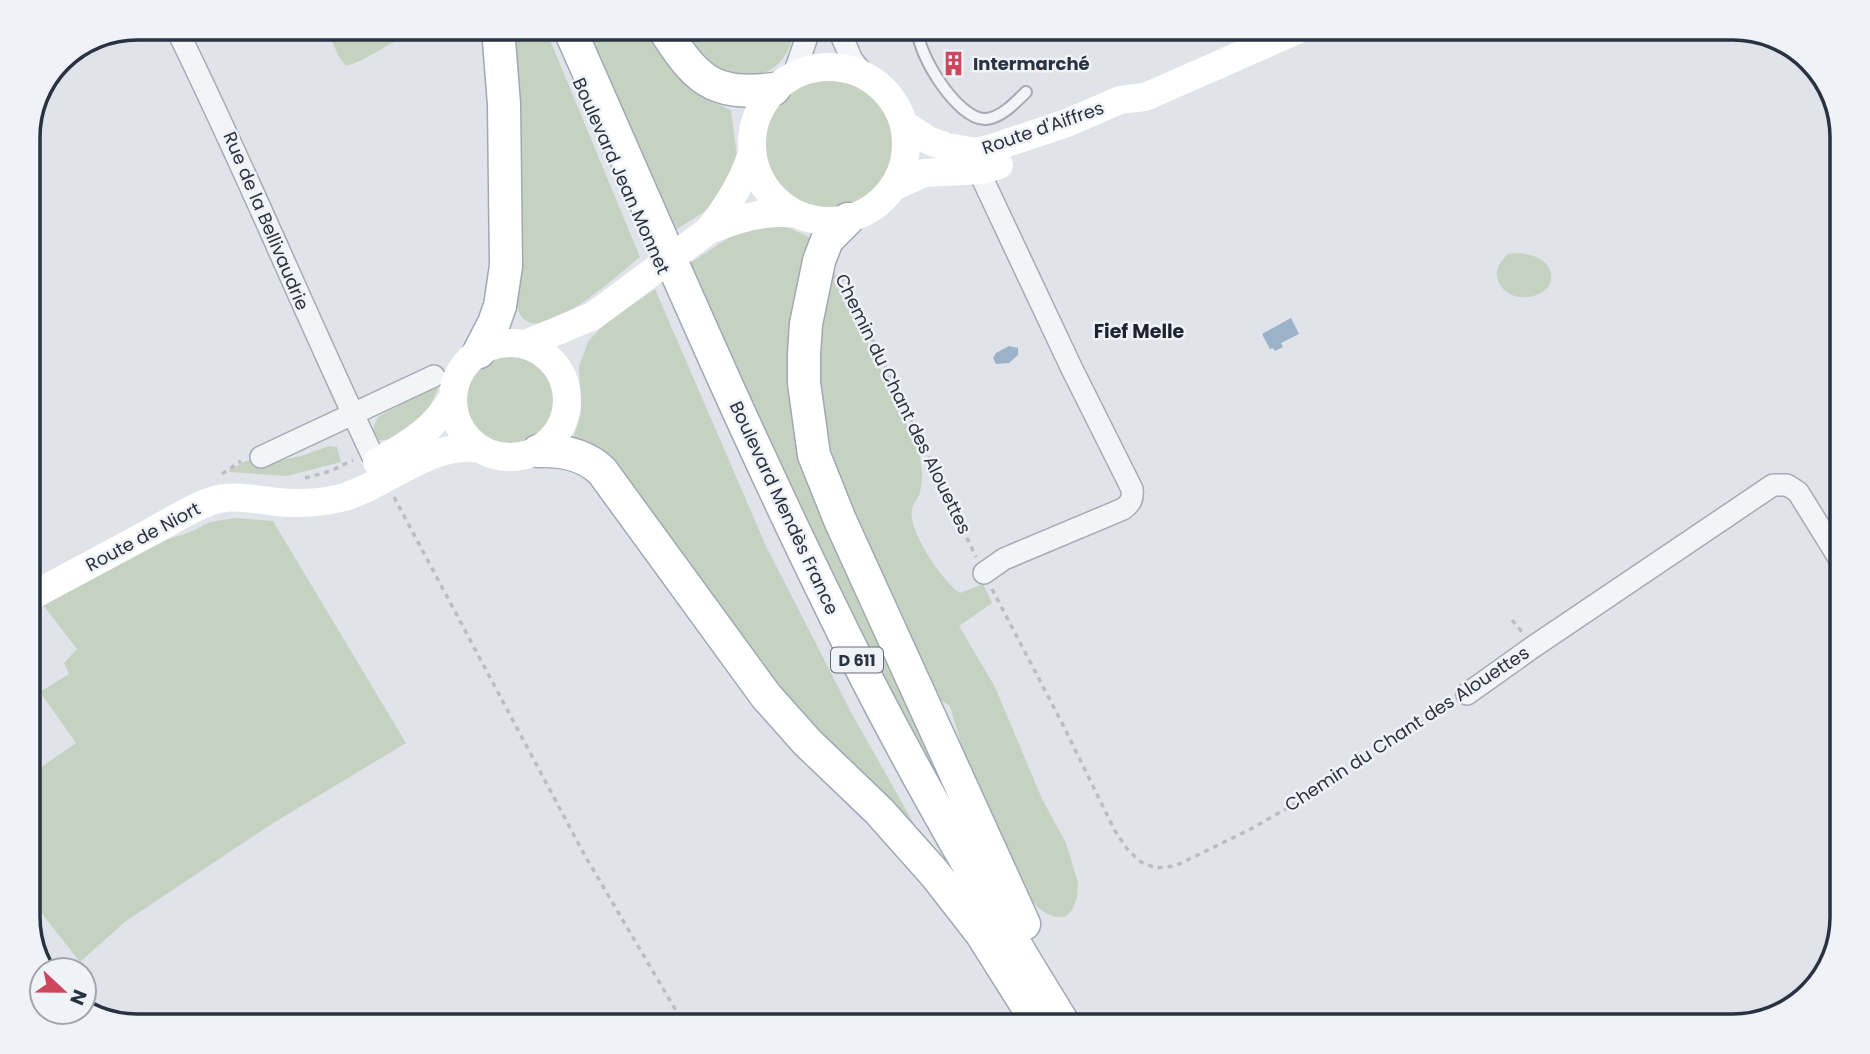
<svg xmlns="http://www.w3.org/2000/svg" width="1870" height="1054" font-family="Poppins,sans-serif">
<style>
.green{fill:#c6d2c1}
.water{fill:#9bb2c8}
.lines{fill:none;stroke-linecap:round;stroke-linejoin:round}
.lane-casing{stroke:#a5aab3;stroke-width:14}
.street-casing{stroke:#a5aab3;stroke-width:24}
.primary-casing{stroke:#9fa8b4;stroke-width:35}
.path{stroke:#babec4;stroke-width:3.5;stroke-dasharray:5 5;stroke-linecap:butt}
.lane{stroke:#f2f4f7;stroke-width:10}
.street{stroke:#f2f4f7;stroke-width:21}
.secondary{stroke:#fff;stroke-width:28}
.primary{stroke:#fff;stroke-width:32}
.secondary-bridge{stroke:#fff;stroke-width:28}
.labels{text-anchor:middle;stroke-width:5;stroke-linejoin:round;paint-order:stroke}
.shield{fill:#eff2f6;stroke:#646c77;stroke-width:2}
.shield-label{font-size:16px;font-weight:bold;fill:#293240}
.poi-label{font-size:18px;font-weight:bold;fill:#293240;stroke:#eff2f6;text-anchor:start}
.street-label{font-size:18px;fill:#293240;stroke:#eff2f6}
.neighbourhood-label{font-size:19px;font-weight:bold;fill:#1b2330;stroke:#eff2f6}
.rim{fill:none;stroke:#293240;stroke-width:3.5}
</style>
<rect width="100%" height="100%" fill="#e0e3e9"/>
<!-- green -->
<path class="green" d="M326,28H408L404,37C384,46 367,60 346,66L339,57Z
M506,28H545L640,257C620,273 549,339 525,320C515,313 516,296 514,284Z
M583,28H649L684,80L702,97L731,110L737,156L723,193L704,212L672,232Z
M681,28H796C793,40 788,54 779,63C759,83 723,80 703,60C695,51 688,38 681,28Z
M764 145a65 65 0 1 1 130 0a65 65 0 1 1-130 0Z
M773,225L789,228L816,240L796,380L982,862L854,628L687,265L736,233Z
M1518,253C1529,254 1545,257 1550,270C1561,298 1505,311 1497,277C1495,268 1502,260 1508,254Z
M833,269L919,451C922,466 924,480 919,495C917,500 913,504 912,509C907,530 943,582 960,593L983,584L992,603L959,626L995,687L1042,799L1066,843L1078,883L1077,898L1072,910L1065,917C1048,918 1040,910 1029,898L971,778L950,706L941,700L863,538L831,466L818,406L819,347L827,279Z
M655,289L766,546L852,714L935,861L811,731L573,439L581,413L579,366L588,342L604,324Z
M463 399a46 46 0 1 1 92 0a46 46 0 1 1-92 0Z
M439,385C436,394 432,403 427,411C418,422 391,446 376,439C371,431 374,423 379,416Z
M329,446L337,447L341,462L287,476L229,472V470L246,461L261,460L272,462L301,456Z
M235,518L273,521L406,743L270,825L126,921L80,962L28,896V776L76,743L40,692L69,674L64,663L77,649L43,605L132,550L188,533L210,522Z"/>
<!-- water -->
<path class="water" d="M1291,318L1299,334L1281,343L1283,347L1275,351L1273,348L1270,349L1262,334Z
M1009,346L1018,348V355L1009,363L996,364L993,358L996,353Z"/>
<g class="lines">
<defs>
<path id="lane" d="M918,28C915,51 958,121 986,119C1001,118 1016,102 1026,92"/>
<path id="street" d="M176,28C247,171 307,319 376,463
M838,28L852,60L863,74
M794,74L810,28
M981,170L983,180L1072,369L1132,489C1133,499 1131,503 1123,509L1004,559L984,573
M261,457L434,376
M1467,694L1533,647L1773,485H1787L1798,492L1842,563"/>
<path id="primary" d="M569,28C653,218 734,409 825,595C896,743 978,886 1065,1026
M663,28C695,77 710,97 774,89
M848,219L827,240L819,261L806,324L804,354V383L814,455L840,520L1024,924
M479,352L494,323L500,306L506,266L504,104L498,28
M538,451C562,450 584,454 602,471L766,696L807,742L879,811L935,874L981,933L1029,1009"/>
</defs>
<!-- lane casing -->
<use href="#lane" class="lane-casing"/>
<!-- street casing -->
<use href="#street" class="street-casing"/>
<!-- primary casing -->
<use href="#primary" class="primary-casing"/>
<!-- path -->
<path class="path" d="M842,276L976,557
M222,474L241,461
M305,478L331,471L353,460
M394,497L584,854L685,1026
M992,589L1062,723L1115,831L1128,850L1141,862L1156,868L1175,866L1249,830L1333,782L1451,704
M1512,620L1522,632"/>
<!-- lane -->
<use href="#lane" class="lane"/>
<!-- street -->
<use href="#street" class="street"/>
<!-- secondary -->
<path class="secondary" d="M752 144a77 77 0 1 1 154 0a77 77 0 1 1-154 0Z
M905,125L930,141L947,147L976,152L989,149L1067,123L1120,100L1145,97L1302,28
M893,187L924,173L981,170L999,165
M709,230C737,219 763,211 793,213
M709,230C727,207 742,184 751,156
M453 400a57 57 0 1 1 114 0a57 57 0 1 1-114 0Z
M526,344L593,316
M377,462C408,445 435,429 453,397
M28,598C69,576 110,554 151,532C172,521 195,505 218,499C238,495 258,500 277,502C298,504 320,503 341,498C388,485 429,441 480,449"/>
<!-- primary -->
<use href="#primary" class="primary"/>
<!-- secondary-bridge -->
<path class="secondary-bridge" d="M593,316L709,230"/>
</g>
<!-- icons -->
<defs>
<symbol id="building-bare" viewBox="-9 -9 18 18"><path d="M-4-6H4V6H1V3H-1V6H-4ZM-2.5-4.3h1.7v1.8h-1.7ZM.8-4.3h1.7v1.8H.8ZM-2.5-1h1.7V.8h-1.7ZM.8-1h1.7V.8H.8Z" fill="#cc475e" stroke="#eff2f6" stroke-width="2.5" paint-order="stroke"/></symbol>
</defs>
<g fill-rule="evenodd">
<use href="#building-bare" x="936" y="46" width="35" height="35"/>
</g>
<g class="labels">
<!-- shield labels -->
<rect class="shield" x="831" y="647.5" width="52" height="25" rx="5"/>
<g class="shield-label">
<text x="857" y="666">D 611</text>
</g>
<!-- poi labels -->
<g class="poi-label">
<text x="973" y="70">Intermarché</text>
</g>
<!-- street labels -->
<g class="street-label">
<text transform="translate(1043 128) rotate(-19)" y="6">Route d'Aiffres</text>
<text transform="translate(621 176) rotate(66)" y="6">Boulevard Jean Monnet</text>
<text transform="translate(266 221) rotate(67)" y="6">Rue de la Bellivaudrie</text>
<text transform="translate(903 404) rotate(64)" y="6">Chemin du Chant des Alouettes</text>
<text transform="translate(784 508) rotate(65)" y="6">Boulevard Mendès France</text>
<text transform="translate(143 537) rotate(-28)" y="6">Route de Niort</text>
<text transform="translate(1407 729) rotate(-33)" y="6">Chemin du Chant des Alouettes</text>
</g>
<!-- neighbourhood labels -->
<g class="neighbourhood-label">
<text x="1139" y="338">Fief Melle</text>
</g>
</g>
<!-- crop -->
<path d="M0 0H1870V1054H0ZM137 40H1733A97 97 0 0 1 1830 137V917A97 97 0 0 1 1733 1014H137A97 97 0 0 1 40 917V137A97 97 0 0 1 137 40Z" fill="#eff2f6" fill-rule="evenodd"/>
<path class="rim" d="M137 40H1733A97 97 0 0 1 1830 137V917A97 97 0 0 1 1733 1014H137A97 97 0 0 1 40 917V137A97 97 0 0 1 137 40Z"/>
<!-- north arrow -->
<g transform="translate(63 991) rotate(112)"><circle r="33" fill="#eff2f6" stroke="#a0a5ad" stroke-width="2"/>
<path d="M0-5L12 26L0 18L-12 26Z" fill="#cc475e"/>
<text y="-10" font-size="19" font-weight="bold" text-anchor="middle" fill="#293240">N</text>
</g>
</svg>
